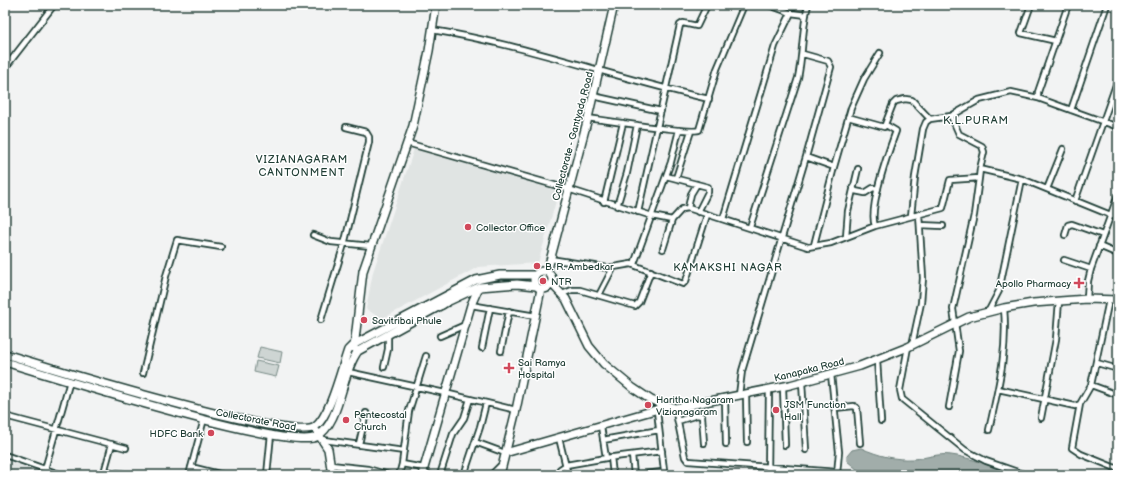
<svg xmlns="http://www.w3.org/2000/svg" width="1123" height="480" font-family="'Balsamiq Sans',sans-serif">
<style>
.built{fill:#e0e4e3}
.green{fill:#ced5d3;stroke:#768984}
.water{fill:#a1adaa;stroke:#6d807b}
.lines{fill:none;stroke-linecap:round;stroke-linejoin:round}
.street-casing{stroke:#1f3d34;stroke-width:8}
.secondary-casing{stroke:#1f3d34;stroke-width:10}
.primary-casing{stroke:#1f3d34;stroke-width:10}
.street{stroke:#fff;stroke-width:4.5}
.secondary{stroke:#fff;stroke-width:7}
.primary{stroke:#fff;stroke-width:7}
.poi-dot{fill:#d1495b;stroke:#fff;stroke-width:1.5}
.labels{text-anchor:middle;stroke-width:3;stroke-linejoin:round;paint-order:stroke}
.street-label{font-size:10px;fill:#1f3d34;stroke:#fff}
.poi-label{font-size:10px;fill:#1f3d34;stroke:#fff;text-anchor:start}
.neighbourhood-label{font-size:11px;letter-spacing:1px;fill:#1f3d34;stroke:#fff}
</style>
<rect width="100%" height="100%" fill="#f2f3f3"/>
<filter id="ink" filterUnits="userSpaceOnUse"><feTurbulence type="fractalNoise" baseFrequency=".025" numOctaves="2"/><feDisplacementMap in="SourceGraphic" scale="8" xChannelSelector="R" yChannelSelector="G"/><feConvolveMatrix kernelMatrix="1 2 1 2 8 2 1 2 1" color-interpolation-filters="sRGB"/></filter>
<g filter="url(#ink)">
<!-- built -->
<path class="built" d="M414,149L559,191L538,263L478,267L382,319L366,309L373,272Z
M5,461L19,465L46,475H5Z"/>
<!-- green -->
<path class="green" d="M260,347L282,352L280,363L257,358Z
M256,361L279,366L276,377L254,372Z"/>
<!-- water -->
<path class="water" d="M861,448C879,456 895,460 914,459C927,458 938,453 951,455C969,457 998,468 1015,475H864L847,461V456L852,450Z"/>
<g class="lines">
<defs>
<path id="street" d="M769,5L791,13L806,15
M1031,5L1021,33L1056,41
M432,30C526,45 616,78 709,99
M5,68L54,5
M593,96L661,111
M1038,98V92L1068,5
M1071,110L1107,5
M951,116L959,134L982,146L984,152L980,169
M848,117L884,127L893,104L896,101L905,99L912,100L930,119
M588,118C603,120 691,134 699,130L717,69L744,5
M407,143L568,189L652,216L672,220L682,209L688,208L808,247L831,243L875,226L943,208L950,180L979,178L980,169L1022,179L1118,218
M806,157L834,167
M666,176L708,187V192L698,212
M676,178L691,131
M853,187L855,191L865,193L873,188L878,189
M1047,189L1063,149
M1075,201L1118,79
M604,202L623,123
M617,206L627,173L637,125
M688,208L691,194L697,184
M638,212L680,25L683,23L697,26L707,5
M911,216L915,177L923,129L926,122L930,119L951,116L979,100L1011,92L1038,98L1118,127
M723,219L775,46L791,13
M920,225L943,226
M875,226C868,209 889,150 896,131L886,125
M750,227L798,78C803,54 802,27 808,5
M313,235L331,242L371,246
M1065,235L1068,225L1072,224L1103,235
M846,237L848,211L858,169
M814,245L834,167L851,108L864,79L880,53
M1099,246L1118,254
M663,249L672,220
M550,259L608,268L631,264L683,284L686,281L707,215
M1064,260L1091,269
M634,264L671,162L679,130
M562,294L572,290H580L635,306L639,302L651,271
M599,295L613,268
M1087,299L1088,281L1091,269L1118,195
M471,305L536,316
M988,312L999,291L1022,179
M321,320L345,241L369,142V137L366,132L346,127
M440,336L465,325
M912,345L921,303L923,278L919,214
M908,347L900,390L902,399L965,450L986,461L1026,475
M482,348L490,308
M501,351L509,311
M877,360L881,421
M1097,363L1118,369
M384,367L388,349V335
M348,372L445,393L516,410
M143,373L166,276L177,240L221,247
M831,374L839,452L837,474
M802,382L806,450
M1091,385L1118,395
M783,387L785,445
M998,389L1075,406L1080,404L1091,385L1109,300
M746,394L747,442
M739,395L742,371L806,157L831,67L828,61L803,54
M725,398L726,444
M1080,404L1072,448L1081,454L1118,469
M949,407L959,351L953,309L974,215L979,178
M675,408L685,457L688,461L837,472
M835,408L854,406L857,408L860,443
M5,416L126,448
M1041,418L1056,339L1059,301
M678,421L697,415L702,416L704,443
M601,426L606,458
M989,430C998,389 1008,351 1004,308
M559,438L568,475
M324,440L404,451
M603,440L659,430
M475,442L505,453
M112,444L105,469L113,475
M359,444L366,413
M5,455L62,475
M632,455L634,475
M611,457L613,475
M402,464L424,468
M331,465L368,469L389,475
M191,467L223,475
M45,469L70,381
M423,472L430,475
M113,475L117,473L132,475
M189,475L204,419
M267,475L271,434
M399,475L402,464L409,411L426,356
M440,475L453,434L464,418L470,399
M464,475L480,427L486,403
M491,475L501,465
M556,475L560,469L566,465L606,458L662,451
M636,475L662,472L664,470L657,411
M768,475L769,389"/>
<path id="secondary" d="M534 280a9 9 0 1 1 18 0a9 9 0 1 1-18 0Z
M547,272L588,118L614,5
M552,284L566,299L589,346L604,364L633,388L651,400L675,408L790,385L860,366L908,347L969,317L1004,308L1033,303L1087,299L1118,300
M354,348L363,271L413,126L429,51L436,5
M5,354C44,366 294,443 315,427C330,416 341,370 348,350L353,345L476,280L500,275H535
M5,362C48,375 288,451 316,437C341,424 341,373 358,351L449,301L479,287L517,284L536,286
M317,432L328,449L332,475
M505,453L669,406
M422,475L471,305L479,287
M500,475L516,410L541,289"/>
<path id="primary" d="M439,300L442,305"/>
</defs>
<!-- street casing -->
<use href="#street" class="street-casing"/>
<!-- secondary casing -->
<use href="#secondary" class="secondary-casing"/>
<!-- primary casing -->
<use href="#primary" class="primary-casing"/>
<!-- street -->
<use href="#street" class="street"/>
<!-- secondary -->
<use href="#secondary" class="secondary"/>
<!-- primary -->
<use href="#primary" class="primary"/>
</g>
</g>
<!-- markers -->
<g class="poi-dot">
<circle cx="468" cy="227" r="4"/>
<circle cx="537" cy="266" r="4"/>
<circle cx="543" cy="281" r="4"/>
<path d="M1077 277h4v4h4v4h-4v4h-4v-4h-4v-4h4z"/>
<circle cx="364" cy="320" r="4"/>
<path d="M507 362h4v4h4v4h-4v4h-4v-4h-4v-4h4z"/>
<circle cx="648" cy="405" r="4"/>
<circle cx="776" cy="410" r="4"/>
<circle cx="346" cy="420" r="4"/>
<circle cx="211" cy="433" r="4"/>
</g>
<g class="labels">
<!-- street labels -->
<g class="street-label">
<text transform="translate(572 136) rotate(-75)" y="4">Collectorate - Gantyada Road</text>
<text transform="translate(809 369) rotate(-14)" y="4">Kanapaka Road</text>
<text transform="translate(256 419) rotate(11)" y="4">Collectorate Road</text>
</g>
<!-- poi labels -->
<g class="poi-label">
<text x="476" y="231">Collector Office</text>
<text x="545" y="270">B. R. Ambedkar</text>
<text x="551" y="285">NTR</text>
<text x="1071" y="287" text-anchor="end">Apollo Pharmacy</text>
<text x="372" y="324">Savitribai Phule</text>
<text x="518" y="366">Sai Ramya<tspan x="518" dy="12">Hospital</tspan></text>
<text x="656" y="403">Haritha Nagaram<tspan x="656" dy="12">Vizianagaram</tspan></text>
<text x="784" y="408">JSM Function<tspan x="784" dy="12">Hall</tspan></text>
<text x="354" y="418">Pentecostal<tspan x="354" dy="12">Church</tspan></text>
<text x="203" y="437" text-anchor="end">HDFC Bank</text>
</g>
<!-- neighbourhood labels -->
<g class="neighbourhood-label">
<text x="976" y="124">K.L.PURAM</text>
<text x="302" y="163">VIZIANAGARAM<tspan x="302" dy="13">CANTONMENT</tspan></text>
<text x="728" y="271">KAMAKSHI NAGAR</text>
</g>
</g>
<!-- margin -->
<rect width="1123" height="480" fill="none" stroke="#fff" stroke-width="20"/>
<rect x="10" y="10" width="1103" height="460" fill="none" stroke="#1f3d34" stroke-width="1.5" filter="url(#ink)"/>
</svg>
